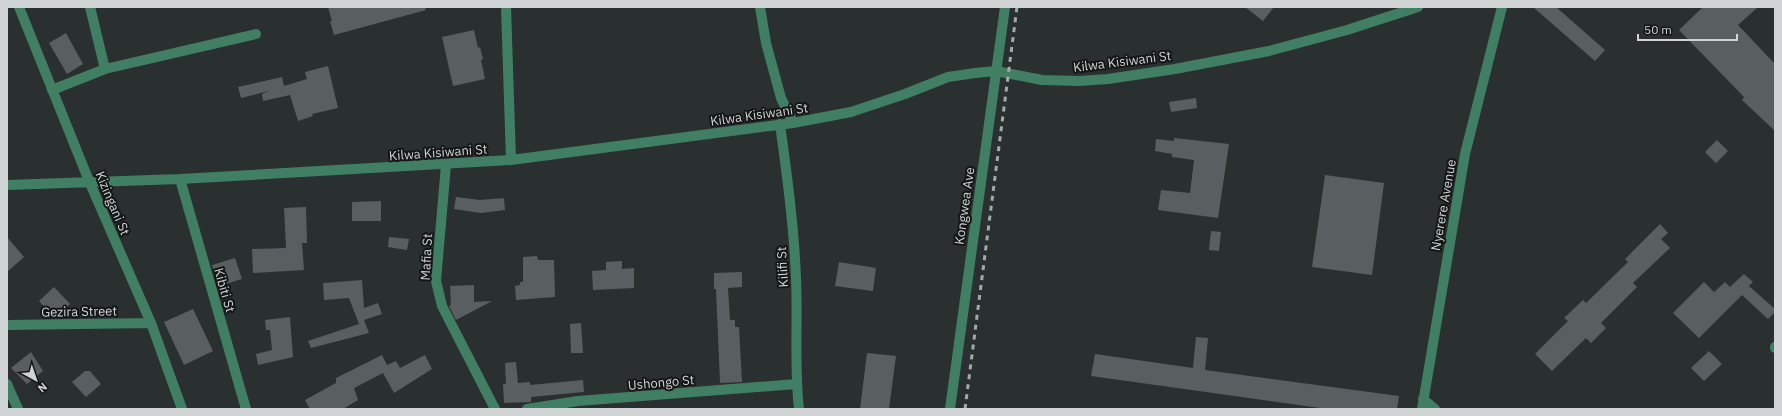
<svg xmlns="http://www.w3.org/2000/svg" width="1782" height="416" font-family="'IBM Plex Sans',sans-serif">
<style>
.building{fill:#595f61}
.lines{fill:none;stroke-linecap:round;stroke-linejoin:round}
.minor{stroke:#417f64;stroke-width:10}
.rail{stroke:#a5a9a9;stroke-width:3;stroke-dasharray:5 5;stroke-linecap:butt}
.labels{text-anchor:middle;stroke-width:4;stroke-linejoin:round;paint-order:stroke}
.street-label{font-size:13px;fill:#d0d4d4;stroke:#151717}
</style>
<rect width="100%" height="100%" fill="#2a3030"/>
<!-- building -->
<path class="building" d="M328,7H425L426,10L334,35L330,21H332Z
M1245,7H1274L1263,21Z
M1533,7H1556L1605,50L1595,61Z
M1703,7H1758L1738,25L1775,64V131L1742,100L1744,97L1679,30Z
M474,30L478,48L480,47L483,59L481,60L485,79L453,86L442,37Z
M66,33L83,64L67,74L49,43Z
M328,66L338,108L312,114L313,116L298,121L290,95L263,101L262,94L269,91L241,98L238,87L282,77L284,86L307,79L305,72Z
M1196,98L1197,108L1171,112L1169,102Z
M1174,138L1229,144L1218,218L1158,210L1161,190L1190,193L1194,160L1172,157V154L1155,151L1156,139L1174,141Z
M1717,140L1728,151L1716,163L1705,152Z
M1325,175L1384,183L1372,275L1312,267Z
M456,197L480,200L504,198L505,210L481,213L454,209Z
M381,201V221H352V202Z
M306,207L307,243H302L304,270L253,273L252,249L286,248L284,208Z
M1660,224L1668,233L1661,239L1670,248L1633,283L1637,287L1601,323L1606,328L1591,343L1586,338L1552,371L1535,354L1568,321L1564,318L1583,300L1586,303L1628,262L1625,259Z
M1211,231L1221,232L1219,251L1209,250Z
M7,237L24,257L7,272Z
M389,237L409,239L407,250L388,247Z
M537,256L538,260H554L555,297L516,300L515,286L520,285V282H523V257Z
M235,258L242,279L219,286L212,265Z
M622,261V269L634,268V288L593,290L592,271L606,270V262Z
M839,262L876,268L873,291L835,286Z
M742,272V287L728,288L730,320H735V327H739L742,382L720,383L716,289H714V273Z
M1744,274L1753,282L1749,286L1775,309V312L1768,319L1742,295L1699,338L1673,313L1704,282L1714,292L1725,282L1730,287Z
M362,280L364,308L378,303L382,314L364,320L369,333L311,348L308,341L359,324L349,298L324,300L323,283Z
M474,285V302L492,301L456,320L449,306L451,305L450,286Z
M54,287L70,304L55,318L39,301Z
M193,309L213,351L184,365L164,322Z
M290,317L293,357L258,365L256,354L272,350L270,330H266L265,320Z
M581,323L583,353H571L570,324Z
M1196,337L1208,338L1205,370L1399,396L1397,409H1327L1091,376L1095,354L1193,368Z
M1709,351L1722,364L1704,381L1691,368Z
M31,352L43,371L27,384L11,368Z
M867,353L896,356L889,409H860Z
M382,355L387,365L396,361L400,368L425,355L432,369L394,393L383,373L354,388L358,400L343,409H310L305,400L336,383V378Z
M516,362L518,383L530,382V385L583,380L584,392L531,397V402L504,403L503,384H506L505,363Z
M85,371H90L101,384L86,397L72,382Z"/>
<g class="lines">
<!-- minor -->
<path class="minor" d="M19,7L89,181L151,323L182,409
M90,7L105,69
M506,7L511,160
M760,7L766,43L781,98L793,123
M52,90L105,69L256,34
M780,124C787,175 794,227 796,278C798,322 794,366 799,409
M446,165L436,281L442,306L495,409
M180,179L246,409
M7,185L180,179L511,160L793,123L851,112L905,94L948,77L975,73L996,71L1042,80L1079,81L1108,79L1175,69L1269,51L1347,30L1418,7
M7,325L151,323
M1775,347V348
M7,384L18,409
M1423,399L1435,409
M527,409L578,401L796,384
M950,409L1005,7
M1422,409L1465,154L1502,7"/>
<!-- rail -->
<path class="rail" d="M965,409L1017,7"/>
</g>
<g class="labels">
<!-- street labels -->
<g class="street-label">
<text transform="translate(1122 61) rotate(-7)" y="5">Kilwa Kisiwani St</text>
<text transform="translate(759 114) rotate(-8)" y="5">Kilwa Kisiwani St</text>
<text transform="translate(438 152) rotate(-4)" y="5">Kilwa Kisiwani St</text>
<text transform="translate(113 203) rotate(67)" y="5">Kizingani St</text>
<text transform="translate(1443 205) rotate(-80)" y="5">Nyerere Avenue</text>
<text transform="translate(964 206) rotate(-82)" y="5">Kongwea Ave</text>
<text transform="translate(426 257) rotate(-87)" y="5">Mafia St</text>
<text transform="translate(782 267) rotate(-93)" y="5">Kilifi St</text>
<text transform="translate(225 290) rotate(74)" y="5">Kibiti St</text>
<text transform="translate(79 311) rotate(-1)" y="5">Gezira Street</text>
<text transform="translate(661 382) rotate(-5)" y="5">Ushongo St</text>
</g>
</g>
<!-- border -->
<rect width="1782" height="416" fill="none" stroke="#d0d4d4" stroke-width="16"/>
<!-- north arrow -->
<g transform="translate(36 380) rotate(140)" stroke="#151717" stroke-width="3" paint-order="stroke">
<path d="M0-3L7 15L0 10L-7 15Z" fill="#d0d4d4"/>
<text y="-6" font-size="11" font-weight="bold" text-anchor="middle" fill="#d0d4d4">N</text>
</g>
<!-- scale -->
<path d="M1638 34v6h99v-6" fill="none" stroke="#d0d4d4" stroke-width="2"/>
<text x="1644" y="34" font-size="12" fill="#d0d4d4" stroke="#151717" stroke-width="3" paint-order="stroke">50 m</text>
</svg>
